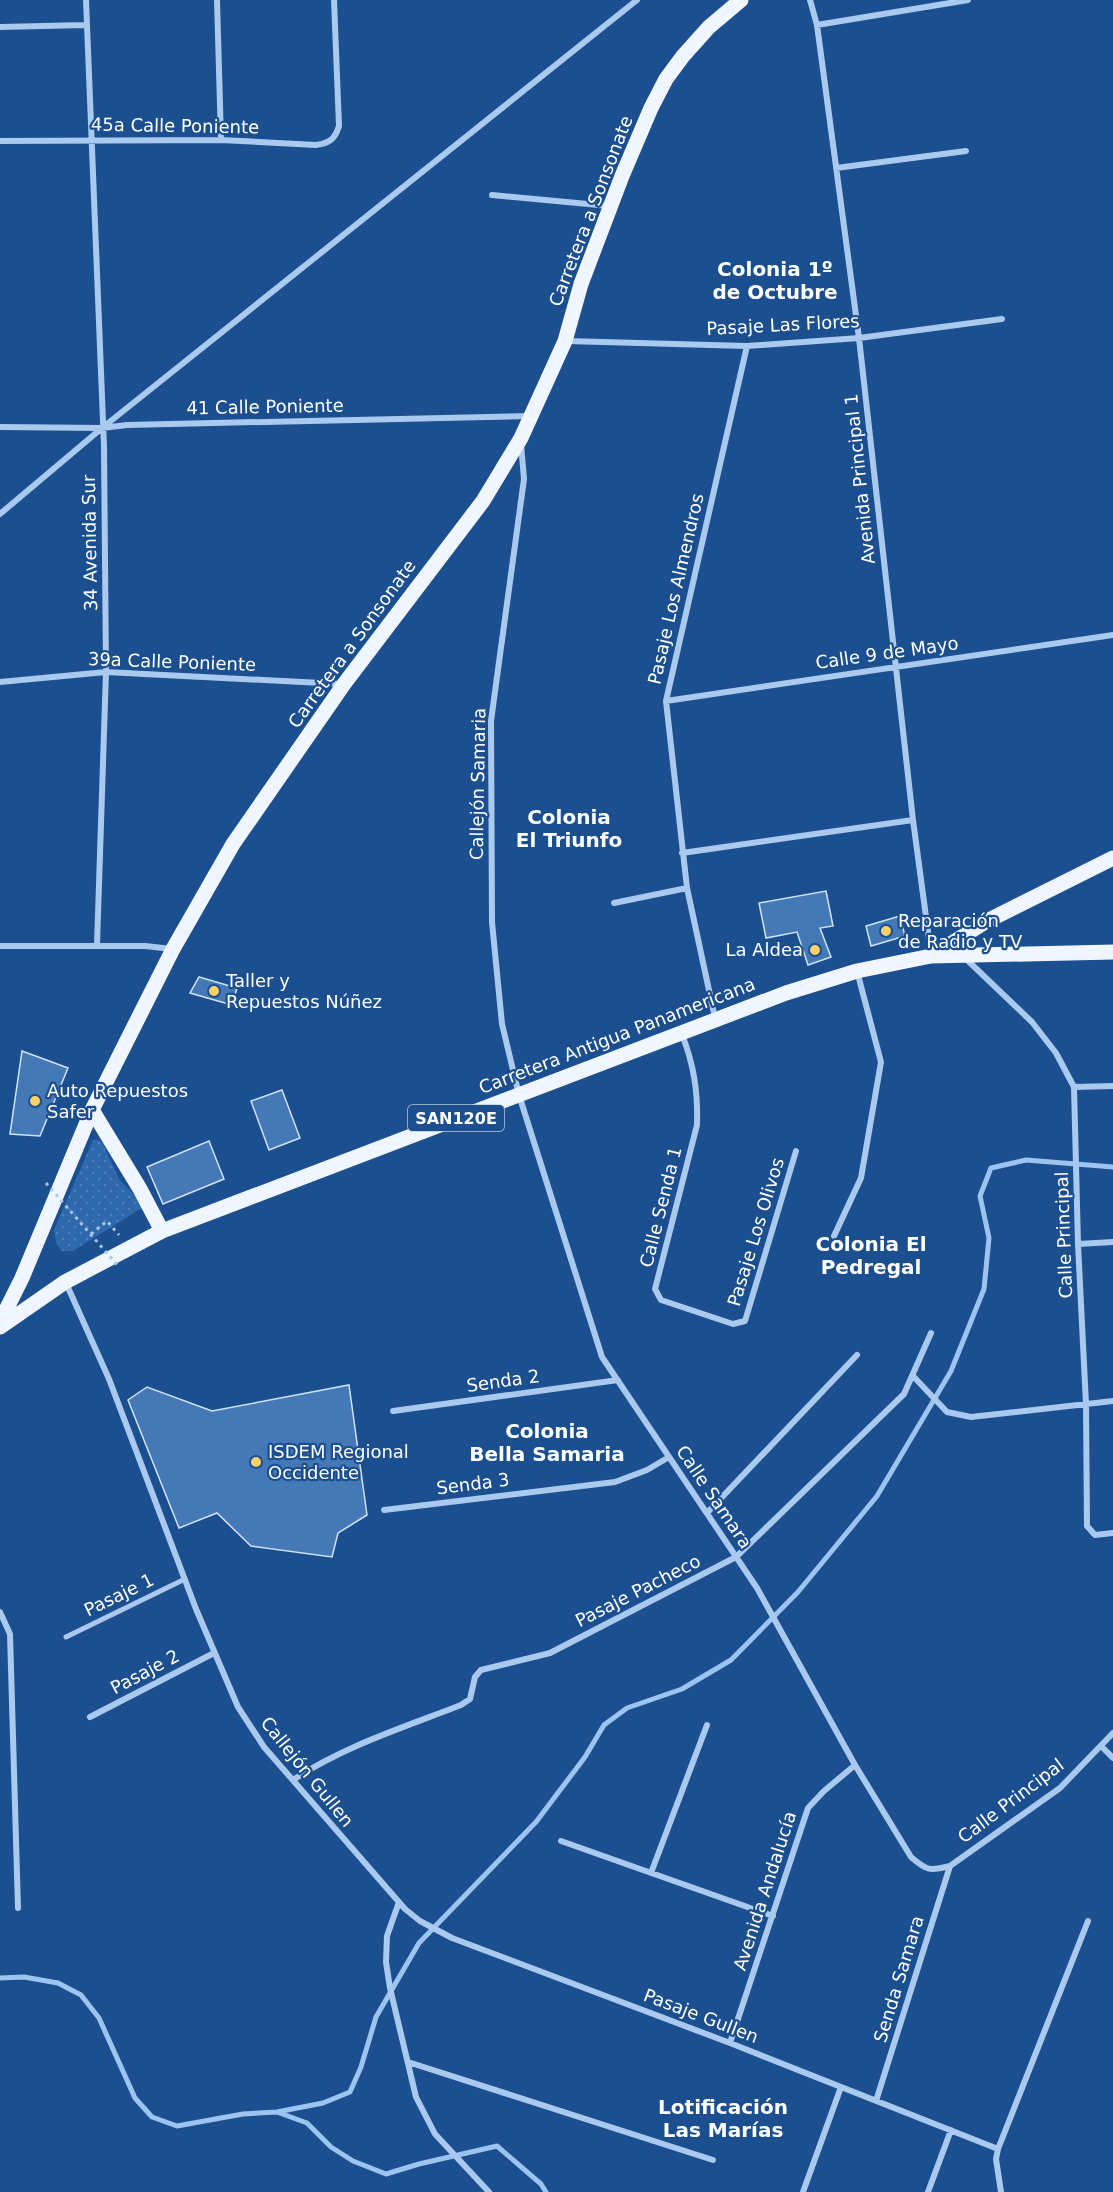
<svg xmlns="http://www.w3.org/2000/svg" width="1113" height="2192" font-family="'DejaVu Sans',sans-serif">
<style>
.park{fill:url(#park-dots)}
.lines{fill:none;stroke-linecap:round;stroke-linejoin:round}
.stream{stroke:#9cc4f0;stroke-width:5}
.building{fill:#4478b7;stroke:#cfe3fa;stroke-width:1.5}
.path{stroke:#a9c9ee;stroke-width:3;stroke-dasharray:3 4.5;stroke-linecap:butt}
.pedestrian{stroke:#a9c9ee;stroke-width:5}
.minor{stroke:#a9c9ee;stroke-width:6}
.primary{stroke:#f0f6ff;stroke-width:15}
.path-bridge{stroke:#a9c9ee;stroke-width:3;stroke-dasharray:3 4.5;stroke-linecap:butt}
.poi-dot{fill:#ffd166;stroke:#1b4f8f;stroke-width:2}
.labels{text-anchor:middle;stroke-width:4.5;stroke-linejoin:round;paint-order:stroke}
.shield{fill:#1b4f8f;stroke:#bbcadd;stroke-width:1.5}
.shield-label{font-size:16px;font-weight:bold;fill:#fff}
.street-label{font-size:18px;fill:#fff;stroke:#1b4f8f}
.poi-label{font-size:18px;fill:#fff;stroke:#1b4f8f;text-anchor:start}
.neighbourhood-label{font-size:20px;font-weight:bold;fill:#fff;stroke:#1b4f8f}
</style>
<defs>
<pattern id="park-dots" width="8" height="8" patternUnits="userSpaceOnUse" patternTransform="scale(1.5)"><rect width="8" height="8" fill="#2e69ad"/><path d="M2 2h.1M6 6h.1" fill="none" stroke="#4d80b9" stroke-width="1.8" stroke-linecap="round"/></pattern>
</defs>
<rect width="100%" height="100%" fill="#1b4f8f"/>
<!-- park -->
<path class="park" d="M93,1140H99L103,1144L119,1179L145,1206L73,1251H62L56,1243L54,1230Z"/>
<g class="lines">
<!-- stream -->
<path class="stream" d="M0,1978L24,1977L58,1983L81,1995L99,2018L135,2098L152,2117L177,2126L243,2114L277,2112L307,2123L331,2147L353,2161L386,2174L419,2164L497,2146L541,2184L546,2192
M277,2112L323,2103L350,2092L361,2067L376,2017L419,1943L536,1822L585,1757L604,1725L627,1708L682,1689L731,1660L798,1592L877,1496L951,1371L984,1289L989,1238L980,1196L991,1168L1026,1160L1113,1167"/>
</g>
<!-- building -->
<path class="building" d="M826,891L833,926L820,928L831,957L808,965L797,932L766,938L759,903Z
M900,916L905,936L871,946L866,926Z
M199,977L237,988L232,1005L190,993Z
M22,1051L68,1068L40,1136L10,1134Z
M282,1090L300,1138L269,1150L251,1101Z
M209,1141L224,1179L163,1204L147,1167Z
M349,1385L367,1515L338,1533L332,1557L251,1546L217,1513L179,1528L128,1400L147,1387L212,1411Z"/>
<g class="lines">
<!-- path -->
<path class="path" d="M91,1234L107,1221L119,1235"/>
<!-- pedestrian -->
<path class="pedestrian" d="M66,1637L185,1579"/>
<!-- minor -->
<path class="minor" d="M86,0L104,446L106,672L97,945
M217,0L221,140
M810,0L817,25L859,338L913,820L931,954
M817,25L968,0
M0,27L86,25
M0,141L221,140L316,145C330,143 335,139 339,126L334,0
M836,168L966,151
M492,195L609,206
M566,341L747,346L859,338L1002,319
M0,427L102,428L127,425L530,416
M521,444L524,479L491,721L492,922L502,1024L519,1095L602,1357L757,1588L855,1765L911,1857C927,1871 930,1871 950,1866L1060,1788L1113,1733
M0,514L102,428L637,0
M0,682L106,672L341,684
M666,701L1113,635
M682,853L913,820
M614,903L687,888
M0,946H145L172,949
M964,957L1032,1022L1056,1053L1074,1087L1078,1244L1086,1404L1087,1526L1095,1535L1113,1533
M715,1018L687,888L666,701L747,346
M682,1034C694,1066 698,1091 697,1125L655,1289L661,1300L733,1324L745,1321L796,1151
M1074,1087L1113,1086
M834,1236L861,1178L881,1062L857,971
M1078,1244L1113,1242
M66,1283L109,1379L196,1609L238,1707L264,1747L405,1909L420,1921L452,1938L730,2043L998,2149
M913,1376L947,1412L971,1417L1113,1401
M393,1411L618,1380
M384,1510L615,1482L647,1470L669,1457
M707,1513L857,1355
M0,1612L10,1634L18,1908
M90,1717L214,1653
M1101,1746L1113,1758
M293,1780C344,1746 405,1727 461,1705L470,1699L475,1677L481,1670L550,1653L736,1557L904,1394L931,1333
M561,1841L773,1916
M651,1873L707,1725
M399,1902L387,1936L386,1962L390,1988L416,2097L435,2134L489,2192
M730,2043L808,1808L824,1791L855,1765
M408,2062L713,2160
M876,2101L950,1866
M803,2192L841,2087
M928,2192L951,2130
M1001,2192L996,2159L998,2149L1088,1921"/>
<!-- primary -->
<path class="primary" d="M931,956L987,921L1113,858
M92,1110L140,1189L162,1231
M0,1322L22,1278L92,1110L173,949L233,844L344,684L483,501L521,438L565,341L581,284L622,176L651,108L666,79L683,56L709,27L741,0
M0,1327L65,1282L162,1231L786,993L857,971L931,956L1113,952"/>
<!-- path-bridge -->
<path class="path-bridge" d="M46,1183L119,1267"/>
</g>
<!-- markers -->
<g class="poi-dot">
<circle cx="886" cy="931" r="6"/>
<circle cx="815" cy="950" r="6"/>
<circle cx="214" cy="991" r="6"/>
<circle cx="35" cy="1101" r="6"/>
<circle cx="256" cy="1462" r="6"/>
</g>
<g class="labels">
<!-- shield labels -->
<rect class="shield" x="408" y="1105" width="96" height="26" rx="4.5"/>
<g class="shield-label">
<text x="456" y="1124">SAN120E</text>
</g>
<!-- street labels -->
<g class="street-label">
<text transform="translate(175 126) rotate(1)" y="6">45a Calle Poniente</text>
<text transform="translate(591 211) rotate(-69)" y="6">Carretera a Sonsonate</text>
<text transform="translate(783 325) rotate(-3)" y="6">Pasaje Las Flores</text>
<text transform="translate(265 407) rotate(-1)" y="6">41 Calle Poniente</text>
<text transform="translate(860 479) rotate(-96)" y="6">Avenida Principal 1</text>
<text transform="translate(90 543) rotate(-91)" y="6">34 Avenida Sur</text>
<text transform="translate(676 589) rotate(-77)" y="6">Pasaje Los Almendros</text>
<text transform="translate(352 644) rotate(-54)" y="6">Carretera a Sonsonate</text>
<text transform="translate(887 653) rotate(-8)" y="6">Calle 9 de Mayo</text>
<text transform="translate(172 662) rotate(2)" y="6">39a Calle Poniente</text>
<text transform="translate(478 784) rotate(-89)" y="6">Callejón Samaria</text>
<text transform="translate(617 1036) rotate(-21)" y="6">Carretera Antigua Panamericana</text>
<text transform="translate(661 1207) rotate(-76)" y="6">Calle Senda 1</text>
<text transform="translate(756 1232) rotate(-73)" y="6">Pasaje Los Olivos</text>
<text transform="translate(1064 1235) rotate(-92)" y="6">Calle Principal</text>
<text transform="translate(503 1381) rotate(-8)" y="6">Senda 2</text>
<text transform="translate(473 1484) rotate(-7)" y="6">Senda 3</text>
<text transform="translate(714 1497) rotate(56)" y="6">Calle Samara</text>
<text transform="translate(638 1591) rotate(-27)" y="6">Pasaje Pacheco</text>
<text transform="translate(119 1595) rotate(-26)" y="6">Pasaje 1</text>
<text transform="translate(145 1672) rotate(-28)" y="6">Pasaje 2</text>
<text transform="translate(307 1772) rotate(51)" y="6">Callejón Gullen</text>
<text transform="translate(1011 1801) rotate(-37)" y="6">Calle Principal</text>
<text transform="translate(765 1891) rotate(-72)" y="6">Avenida Andalucía</text>
<text transform="translate(899 1979) rotate(-73)" y="6">Senda Samara</text>
<text transform="translate(701 2016) rotate(21)" y="6">Pasaje Gullen</text>
</g>
<!-- poi labels -->
<g class="poi-label">
<text x="898" y="927">Reparación<tspan x="898" dy="21">de Radio y TV</tspan></text>
<text x="803" y="956" text-anchor="end">La Aldea</text>
<text x="226" y="987">Taller y<tspan x="226" dy="21">Repuestos Núñez</tspan></text>
<text x="47" y="1097">Auto Repuestos<tspan x="47" dy="21">Safer</tspan></text>
<text x="268" y="1458">ISDEM Regional<tspan x="268" dy="21">Occidente</tspan></text>
</g>
<!-- neighbourhood labels -->
<g class="neighbourhood-label">
<text x="775" y="276">Colonia 1º<tspan x="775" dy="23">de Octubre</tspan></text>
<text x="569" y="824">Colonia<tspan x="569" dy="23">El Triunfo</tspan></text>
<text x="871" y="1251">Colonia El<tspan x="871" dy="23">Pedregal</tspan></text>
<text x="547" y="1438">Colonia<tspan x="547" dy="23">Bella Samaria</tspan></text>
<text x="723" y="2114">Lotificación<tspan x="723" dy="23">Las Marías</tspan></text>
</g>
</g>
</svg>
